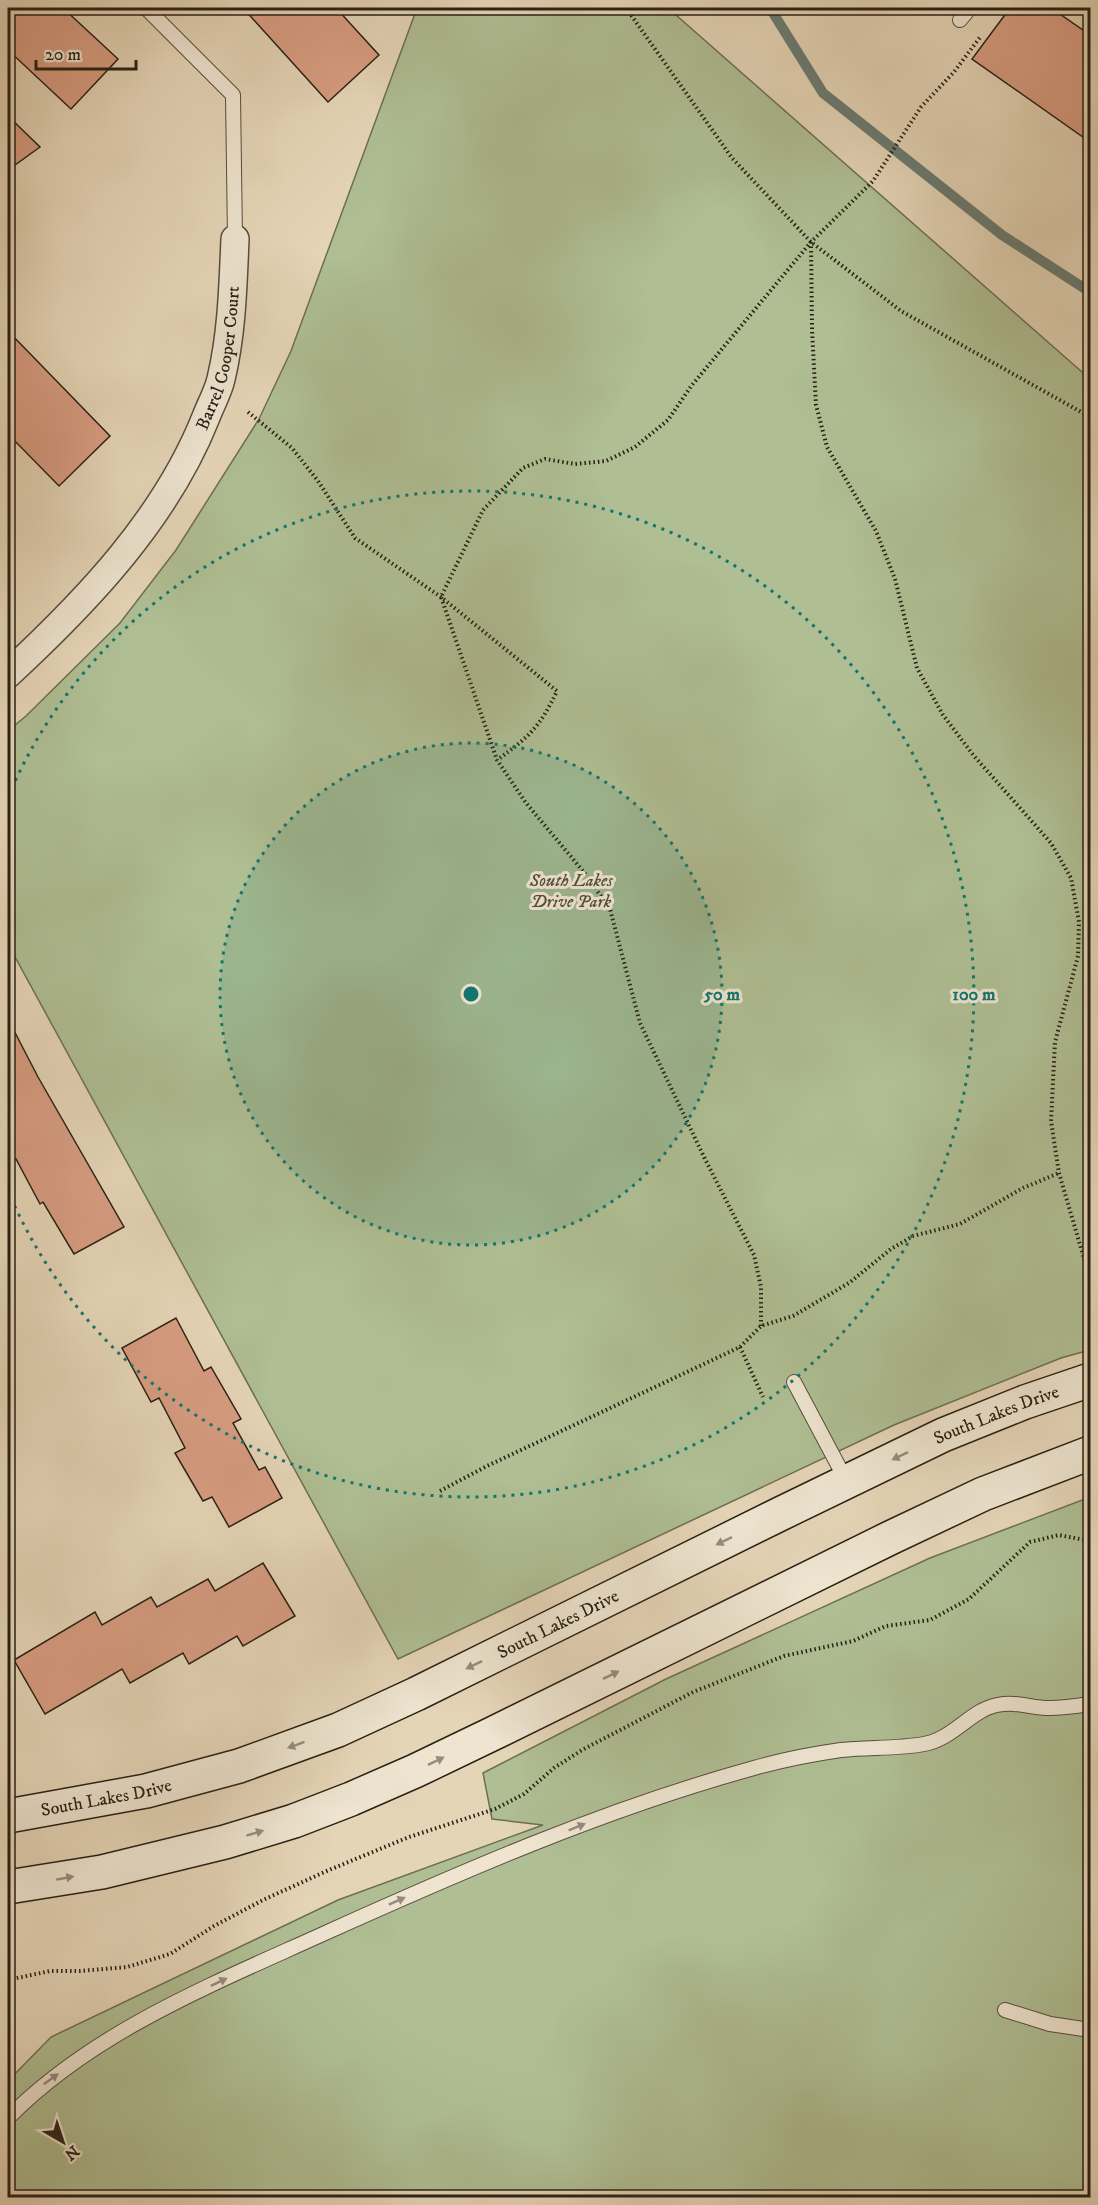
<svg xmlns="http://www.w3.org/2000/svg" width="1098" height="2205" font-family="'IM FELL DW Pica',serif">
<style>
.green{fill:#afbe93;stroke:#6c6f54;stroke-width:1.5}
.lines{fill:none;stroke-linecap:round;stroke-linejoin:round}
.stream{stroke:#6a7b73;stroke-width:10}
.building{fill:#d89d82;stroke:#282015;stroke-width:1.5}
.lane-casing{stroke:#574d3e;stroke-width:16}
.street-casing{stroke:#574d3e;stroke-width:30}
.secondary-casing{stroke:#282015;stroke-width:36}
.path{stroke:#282015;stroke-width:4;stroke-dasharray:1.5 3;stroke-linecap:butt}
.lane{stroke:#eee4d0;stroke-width:14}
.street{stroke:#eee4d0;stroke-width:27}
.secondary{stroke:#eee4d0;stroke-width:33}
.oneway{fill:#958c7c}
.ring{fill:none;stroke:#0f766e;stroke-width:3;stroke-dasharray:3 6}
.labels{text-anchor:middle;stroke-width:6;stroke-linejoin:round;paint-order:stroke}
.street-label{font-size:18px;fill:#282015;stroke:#eee4d0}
.park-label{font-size:18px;font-style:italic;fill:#504f3b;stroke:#eee4d0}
.centre{fill:#0f766e;stroke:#eee4d0;stroke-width:3}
.ring-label{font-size:18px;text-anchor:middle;font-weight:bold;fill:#0f766e;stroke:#eee4d0;stroke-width:6;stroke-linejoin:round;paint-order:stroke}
</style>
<rect width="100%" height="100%" fill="#e5d5b7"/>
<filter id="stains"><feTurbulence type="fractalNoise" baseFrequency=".00333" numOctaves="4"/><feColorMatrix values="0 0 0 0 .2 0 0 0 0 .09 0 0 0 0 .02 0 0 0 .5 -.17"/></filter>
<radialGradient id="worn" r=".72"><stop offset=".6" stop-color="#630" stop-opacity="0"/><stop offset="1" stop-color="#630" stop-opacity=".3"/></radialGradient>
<!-- green -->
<path class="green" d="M417,8H668L1090,379V1350L1061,1358L894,1425L398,1659L8,944V731L26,716L120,623L176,550L259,419L291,351Z
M1090,1497V2197L8,2198V2081L51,2037L338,1900L543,1825L492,1819L483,1773L666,1679L930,1558Z"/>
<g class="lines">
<!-- stream -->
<path class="stream" d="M770,8L823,93L1002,235L1090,292"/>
</g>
<!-- building -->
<path class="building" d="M8,8H63L118,59L71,109L8,50Z
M243,8H336L379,55L328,102Z
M1010,8H1051L1090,35V142L972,59Z
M8,116L40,147L8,170Z
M8,331L110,436L59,486L8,434Z
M8,1019L38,1077L124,1227L74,1254L43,1202L40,1204L16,1159L14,1161L8,1150Z
M176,1318L204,1371L211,1367L241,1419L233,1423L259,1470L265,1467L282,1498L229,1527L212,1497L203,1501L175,1453L185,1448L159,1398L151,1402L122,1348Z
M263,1563L295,1616L243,1646L237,1636L189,1664L183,1653L130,1683L122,1669L45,1714L14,1660L95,1612L102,1625L151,1597L157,1607L208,1579L215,1591Z"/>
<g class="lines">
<defs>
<path id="lane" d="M146,8L233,95L235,239
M960,20L970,8
M794,1382L847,1482
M1005,2010L1050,2024L1090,2030
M8,2118C94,2031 213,1984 323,1934C463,1871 605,1809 754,1768C782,1760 813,1754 841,1750C869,1747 897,1749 924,1744C953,1739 971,1710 997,1705C1018,1701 1030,1708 1049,1708C1063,1708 1077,1706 1090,1704"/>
<g id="street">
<path id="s1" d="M8,674C87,601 166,518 206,417C211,404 218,392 221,379C232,333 233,285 235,239"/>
</g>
<g id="secondary">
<path id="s2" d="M8,1816L146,1791L239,1766L338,1730L416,1694L780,1514L943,1435L1025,1402L1090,1380"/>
<path d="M8,1887L102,1872L225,1842L294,1821L351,1799L415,1771L494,1733L890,1538L983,1494L1090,1453"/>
</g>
</defs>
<!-- lane casing -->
<use href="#lane" class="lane-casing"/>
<!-- street casing -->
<use href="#street" class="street-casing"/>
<!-- secondary casing -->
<use href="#secondary" class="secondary-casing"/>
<!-- path -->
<path class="path" d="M626,8L732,158L811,242L901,311L1090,417
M811,242L812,330L816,405L827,447L876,531L895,579L917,668L943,715L974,756L1051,843L1071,878L1079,922L1078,956L1055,1042L1051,1121L1059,1173L1090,1279
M248,412L292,448L318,481L355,538L441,597L557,691C540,727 529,737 497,760
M761,1326V1287L754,1255L705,1159L640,1023L610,909L583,871L526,803L497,760L441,597L483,510L523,468L545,459L575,464L606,461L635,447L668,420L692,385L811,242L873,181L921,107L954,72L981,36
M740,1347L763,1397
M440,1491L487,1466L740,1347L761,1326L793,1316L849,1283L891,1249L913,1236L960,1224L1023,1188L1059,1173
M8,1980L50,1971H80L127,1967L170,1954L214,1926L263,1900L329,1870L409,1837L495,1809L524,1794L554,1768L582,1750L693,1692L784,1656L853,1641L886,1626L930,1620L969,1599L1030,1542L1059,1535L1090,1541
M1068,2198L1090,2187"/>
<!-- lane -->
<use href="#lane" class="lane"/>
<!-- street -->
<use href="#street" class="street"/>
<!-- secondary -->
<use href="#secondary" class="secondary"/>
</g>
<!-- one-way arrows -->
<defs><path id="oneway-solid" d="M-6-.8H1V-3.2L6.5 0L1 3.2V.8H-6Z" transform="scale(1.5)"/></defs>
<g class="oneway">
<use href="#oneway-solid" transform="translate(900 1456) rotate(154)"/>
<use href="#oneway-solid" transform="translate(724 1541) rotate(154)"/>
<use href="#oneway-solid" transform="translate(474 1665) rotate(154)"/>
<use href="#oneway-solid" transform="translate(611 1675) rotate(-26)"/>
<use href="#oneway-solid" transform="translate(296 1745) rotate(160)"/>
<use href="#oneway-solid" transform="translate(436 1761) rotate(-26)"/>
<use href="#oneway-solid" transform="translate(577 1827) rotate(-22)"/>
<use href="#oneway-solid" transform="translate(255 1833) rotate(-17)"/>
<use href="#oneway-solid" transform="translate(65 1878) rotate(-10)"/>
<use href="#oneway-solid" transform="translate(397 1901) rotate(-24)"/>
<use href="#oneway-solid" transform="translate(219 1982) rotate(-26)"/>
<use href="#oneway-solid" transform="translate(51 2079) rotate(-36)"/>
</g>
<!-- distance rings -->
<circle cx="471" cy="994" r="251" fill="#0f766e" fill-opacity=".12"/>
<g class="ring">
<circle cx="471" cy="994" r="251"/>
<path d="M8 797A503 503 0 1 1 8 1191"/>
</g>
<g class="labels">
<!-- street labels -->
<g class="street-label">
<text dy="6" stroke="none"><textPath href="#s1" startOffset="388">Barrel Cooper Court</textPath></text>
<text dy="6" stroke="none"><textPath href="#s2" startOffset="1072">South Lakes Drive</textPath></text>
<text dy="6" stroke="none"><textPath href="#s2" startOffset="586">South Lakes Drive</textPath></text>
<text dy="6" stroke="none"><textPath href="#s2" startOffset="100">South Lakes Drive</textPath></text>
</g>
<!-- park labels -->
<g class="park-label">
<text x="571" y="886">South Lakes<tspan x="571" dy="21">Drive Park</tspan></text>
</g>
</g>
<circle cx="471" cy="994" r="9" class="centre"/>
<g class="ring-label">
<text x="722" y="1000">50 m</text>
<text x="974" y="1000">100 m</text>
</g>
<!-- margin -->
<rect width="1098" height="2205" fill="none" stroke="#e5d5b7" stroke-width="30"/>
<rect x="9" y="9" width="1080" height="2187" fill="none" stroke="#282015" stroke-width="3"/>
<rect x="15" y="15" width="1068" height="2175" fill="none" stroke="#282015" stroke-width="1.5"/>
<!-- north arrow -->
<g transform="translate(63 2142) rotate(141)" stroke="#eee4d0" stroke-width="4.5" paint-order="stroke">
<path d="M0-4.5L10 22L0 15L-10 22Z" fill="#282015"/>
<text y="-9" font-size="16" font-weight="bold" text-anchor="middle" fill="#282015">N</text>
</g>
<!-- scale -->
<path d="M36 60v9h100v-9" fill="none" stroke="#282015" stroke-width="3"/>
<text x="45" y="60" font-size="18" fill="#282015" stroke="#eee4d0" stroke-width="4.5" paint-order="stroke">20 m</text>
<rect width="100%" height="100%" filter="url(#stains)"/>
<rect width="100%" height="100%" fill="url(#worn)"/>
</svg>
